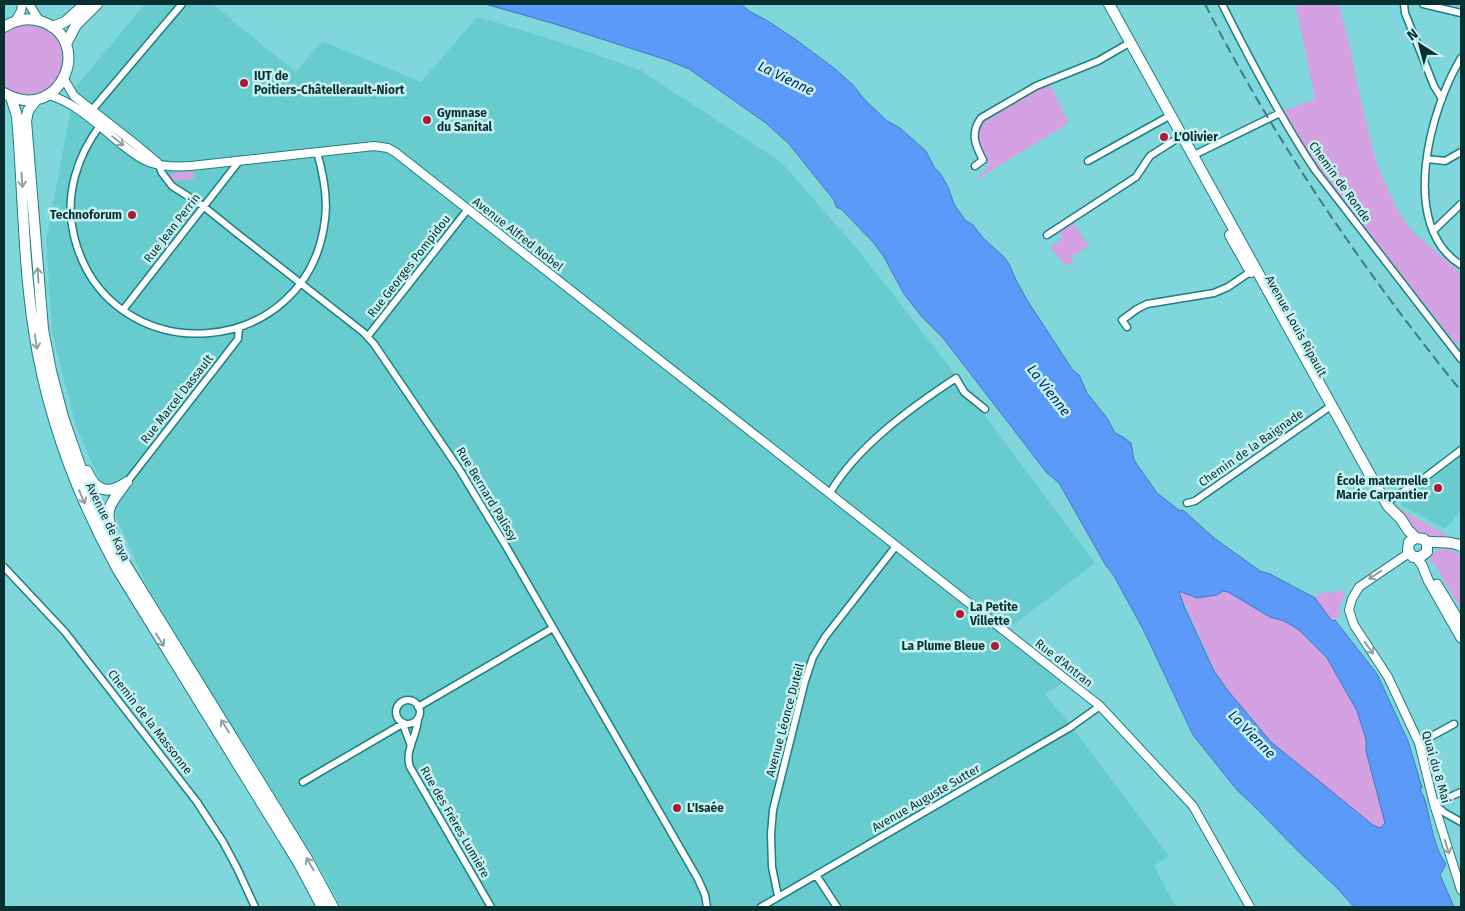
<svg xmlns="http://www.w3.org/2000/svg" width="1465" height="911" font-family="'Fira Sans',sans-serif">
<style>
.built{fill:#68ccce}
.green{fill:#d4a2e3}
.water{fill:#5b9af9;stroke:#427abd;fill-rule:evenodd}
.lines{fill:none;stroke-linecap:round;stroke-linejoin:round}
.minor-casing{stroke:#1d7f82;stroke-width:9}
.tertiary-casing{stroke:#1d7f82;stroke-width:10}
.secondary-casing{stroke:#1d7f82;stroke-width:11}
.primary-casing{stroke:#1d7f82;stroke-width:12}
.minor{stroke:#fff;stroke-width:6}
.tertiary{stroke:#fff;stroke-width:8}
.secondary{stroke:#fff;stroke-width:9}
.primary{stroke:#fff;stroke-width:10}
.rail{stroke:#3e7c7e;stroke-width:2;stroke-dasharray:10 5;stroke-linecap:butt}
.oneway{stroke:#90a2a2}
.poi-dot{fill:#ae1935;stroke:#c7f0f1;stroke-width:2}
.labels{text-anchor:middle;stroke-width:5;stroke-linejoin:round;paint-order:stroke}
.poi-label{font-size:12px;font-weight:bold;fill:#083031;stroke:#c7f0f1;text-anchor:start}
.street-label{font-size:12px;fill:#083031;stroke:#c7f0f1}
.water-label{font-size:14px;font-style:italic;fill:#042d67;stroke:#c7f0f1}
</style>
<rect width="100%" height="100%" fill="#7fd7db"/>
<!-- built -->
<path class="built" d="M145,4H212L296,72L322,41L421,82L477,17L551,39L640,70L781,162L859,251L935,348L1095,563L1009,628L1063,683L1045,694L1069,723L1169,856L1154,866L1176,907H341L310,850L219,705L146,584L76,427L52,332L46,240L75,88Z
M1461,453V509L1453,521L1444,529L1401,505V499Z"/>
<!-- green -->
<path class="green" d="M1302,4H1339L1350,47L1358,87L1376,161L1396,207L1410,229L1461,273V340L1456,344L1326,178L1304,148L1283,111L1315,99L1296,7Z
M21,24C27,24 34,23 40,25C77,41 68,95 29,97C22,97 11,91 4,88V32Z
M1050,84L1069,123L974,181L983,172L988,165C985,149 972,140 982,123L1027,94Z
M192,171L194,175L193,179L175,181L171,178V175L174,173Z
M1072,222L1089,246L1071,257L1074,263L1065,265L1049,246L1059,242L1062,236L1060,230Z
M1394,504L1400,509L1447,535V536L1436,539L1414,530L1393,506Z
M1445,547L1449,548L1461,555V610L1434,563L1431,564L1430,558L1433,553Z
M1339,590L1345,594L1339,608L1340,616L1332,622L1315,598L1319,593L1335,592Z
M1179,591L1197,598L1217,595L1223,591L1228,592L1270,617L1284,621L1298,629L1327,658L1357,711L1366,739V751L1385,823L1380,828L1373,825L1271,742L1229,692L1215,671Z"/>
<!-- water -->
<path class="water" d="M485,4H741L749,11L766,20L795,39L835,69L853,85L864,99L887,121L900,128L926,151L934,167L940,173L948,187L954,204L965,220L973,225L983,238L1004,257L1009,264L1016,280L1027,300L1072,369L1079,375L1087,393L1107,418L1115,433L1123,437L1131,443L1134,460L1157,493L1180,511L1183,510L1214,538L1260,571L1270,574L1315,598L1332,621L1335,620L1377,674L1408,741L1422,788L1420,789C1422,794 1425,798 1426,804C1431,822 1434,849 1446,864L1440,875L1454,907H1354L1337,888L1300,853L1255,807L1237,790L1193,735L1144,631L1114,576L1105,564L1059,483L1047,473L943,338L922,317L904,294L884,257L873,242L841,209L836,207L834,200L789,144L766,123L689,69L667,60L555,24ZM1179,591L1197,598L1217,595L1223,591L1228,592L1270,617L1284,621L1298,629L1327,658L1357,711L1366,739V751L1385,823L1380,828L1373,825L1271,742L1229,692L1214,671L1184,606Z"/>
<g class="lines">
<defs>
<path id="minor" d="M1222,4C1250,60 1280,117 1315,170L1461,359
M1404,4L1405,13L1434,86L1442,99
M1423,4L1461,13
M1461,58C1430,109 1398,226 1461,265
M92,110L182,4
M102,123C77,155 64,196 74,236C108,375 309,362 325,219C328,197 323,173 317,152
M1192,156L1280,113
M1427,159L1445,161L1461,152
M1088,161L1171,115
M159,165L162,173L172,186L203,206L239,235L363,332L374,344L459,469L507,548L698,879L705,895L707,907
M975,166L983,160C975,145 970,133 981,118L1036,86L1098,61L1131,42
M1433,231L1461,204
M1047,235L1136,177L1150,156L1178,138
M123,310L240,160
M1127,327L1122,320L1137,309L1147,304L1214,293L1228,287L1253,270
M368,336L468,209
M127,482L238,339L239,328
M830,493C856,447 912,407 956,378L964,392L985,409
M1187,503L1195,501L1328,408
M1386,504L1393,498L1423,479L1461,450
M4,567L65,632L197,802L223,842L237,868L255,907
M396 712a12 12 0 1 1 24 0a12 12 0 1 1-24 0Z
M418,707L553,628
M418,718C418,735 404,750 410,767L491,907
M1419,743L1454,724
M303,782L404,723V727L411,746
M1461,792L1434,804L1445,813L1461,822
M816,875L837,907
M778,896L772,867L771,834L773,810L805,681L813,657L825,637L896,546
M761,907L1069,728L1100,706"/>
<path id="tertiary" d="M29,4L39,20
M15,21L21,11L22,4
M64,79L74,96L139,147L158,163
M49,95C76,103 98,125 120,143C129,150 138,158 149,162C163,167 177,167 191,166L374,146L388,148L395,152L1100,706L1193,806L1250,907
M1409,553L1359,587L1352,599L1349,610L1354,625L1388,677L1419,743L1434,804L1461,890"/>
<path id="secondary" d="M1416,557L1422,565L1428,580L1461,638
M1437,584L1461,624"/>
<path id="primary" d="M1109,4L1379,491L1388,506L1401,519L1408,530L1416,538L1424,539L1427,544V552L1420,557H1413L1408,550L1409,542L1416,538
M4,27C15,20 27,17 40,21C96,38 61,126 4,93
M52,27L65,22L85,4
M66,44L76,25L97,4
M11,97L17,116C23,187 23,260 34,331C47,416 77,496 118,570L298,862L322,907
M36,100L28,111L26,121L43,329L51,371L63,417L86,483L109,534L126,565L306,857L333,907
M1230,235L1251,272
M87,471C96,492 109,495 127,482
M111,527C103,508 115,499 125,484
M1425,541C1438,544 1450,540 1461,546"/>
</defs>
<!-- minor casing -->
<use href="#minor" class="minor-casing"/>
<!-- tertiary casing -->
<use href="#tertiary" class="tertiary-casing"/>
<!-- secondary casing -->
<use href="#secondary" class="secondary-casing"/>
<!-- primary casing -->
<use href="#primary" class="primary-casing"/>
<!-- minor -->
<use href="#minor" class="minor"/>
<!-- tertiary -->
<use href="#tertiary" class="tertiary"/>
<!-- secondary -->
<use href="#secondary" class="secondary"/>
<!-- primary -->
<use href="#primary" class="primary"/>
<!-- rail -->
<path class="rail" d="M1205,4C1276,143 1363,270 1461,391"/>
</g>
<!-- one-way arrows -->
<defs><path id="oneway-shaft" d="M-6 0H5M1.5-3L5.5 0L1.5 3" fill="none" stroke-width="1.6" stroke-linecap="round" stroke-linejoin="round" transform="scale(1.25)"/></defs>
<g class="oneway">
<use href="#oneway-shaft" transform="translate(118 141) rotate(39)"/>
<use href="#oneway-shaft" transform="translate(22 180) rotate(86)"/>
<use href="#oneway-shaft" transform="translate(38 275) rotate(-94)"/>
<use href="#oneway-shaft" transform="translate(36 342) rotate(81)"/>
<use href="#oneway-shaft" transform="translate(82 497) rotate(67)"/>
<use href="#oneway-shaft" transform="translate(1375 575) rotate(147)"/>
<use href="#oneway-shaft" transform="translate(160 640) rotate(58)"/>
<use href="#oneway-shaft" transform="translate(1369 648) rotate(55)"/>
<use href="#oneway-shaft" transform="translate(225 726) rotate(-122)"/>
<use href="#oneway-shaft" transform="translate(1447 847) rotate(72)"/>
<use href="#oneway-shaft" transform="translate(310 864) rotate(-120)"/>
</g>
<!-- markers -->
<g class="poi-dot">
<circle cx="244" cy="83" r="5"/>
<circle cx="427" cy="120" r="5"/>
<circle cx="1164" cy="137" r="5"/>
<circle cx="132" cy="215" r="5"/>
<circle cx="1438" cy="488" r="5"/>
<circle cx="960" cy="614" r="5"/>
<circle cx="995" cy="646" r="5"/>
<circle cx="677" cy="808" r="5"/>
</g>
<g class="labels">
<!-- poi labels -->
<g class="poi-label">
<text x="254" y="80">IUT de<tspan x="254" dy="14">Poitiers-Châtellerault-Niort</tspan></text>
<text x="437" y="117">Gymnase<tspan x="437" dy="14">du Sanital</tspan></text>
<text x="1174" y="141">L'Olivier</text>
<text x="122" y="219" text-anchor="end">Technoforum</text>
<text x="1428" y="485" text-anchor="end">École maternelle<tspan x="1428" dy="14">Marie Carpantier</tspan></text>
<text x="970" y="611">La Petite<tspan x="970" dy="14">Villette</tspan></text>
<text x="985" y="650" text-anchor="end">La Plume Bleue</text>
<text x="687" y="812">L'Isaée</text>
</g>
<!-- street labels -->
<g class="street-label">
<text transform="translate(1340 182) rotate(54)" y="4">Chemin de Ronde</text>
<text transform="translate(172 228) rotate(-52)" y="4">Rue Jean Perrin</text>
<text transform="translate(518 234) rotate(38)" y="4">Avenue Alfred Nobel</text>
<text transform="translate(409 266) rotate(-52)" y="4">Rue Georges Pompidou</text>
<text transform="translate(1296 326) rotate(61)" y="4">Avenue Louis Ripault</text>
<text transform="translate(177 399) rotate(-52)" y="4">Rue Marcel Dassault</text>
<text transform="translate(1251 448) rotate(-35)" y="4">Chemin de la Baignade</text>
<text transform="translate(487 494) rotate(59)" y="4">Rue Bernard Palissy</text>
<text transform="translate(108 522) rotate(64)" y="4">Avenue de Kaya</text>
<text transform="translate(1064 663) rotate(38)" y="4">Rue d'Antran</text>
<text transform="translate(785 720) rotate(-75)" y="4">Avenue Léonce Duteil</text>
<text transform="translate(150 722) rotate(52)" y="4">Chemin de la Massonne</text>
<text transform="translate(1436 767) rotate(74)" y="4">Quai du 8 Mai</text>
<text transform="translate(926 798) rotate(-30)" y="4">Avenue Auguste Sutter</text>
<text transform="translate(455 822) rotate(60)" y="4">Rue des Frères Lumière</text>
</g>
<!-- water labels -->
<g class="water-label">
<text transform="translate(786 78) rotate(26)" y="5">La Vienne</text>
<text transform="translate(1049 390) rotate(52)" y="5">La Vienne</text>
<text transform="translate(1252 734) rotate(46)" y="5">La Vienne</text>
</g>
</g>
<!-- border -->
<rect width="1465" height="911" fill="none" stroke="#083031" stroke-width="10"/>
<!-- north arrow -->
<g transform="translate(1420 45) rotate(324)" stroke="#c7f0f1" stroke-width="4" paint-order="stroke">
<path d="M0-4L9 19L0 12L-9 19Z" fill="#083031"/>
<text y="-8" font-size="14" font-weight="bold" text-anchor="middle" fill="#083031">N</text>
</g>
</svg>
